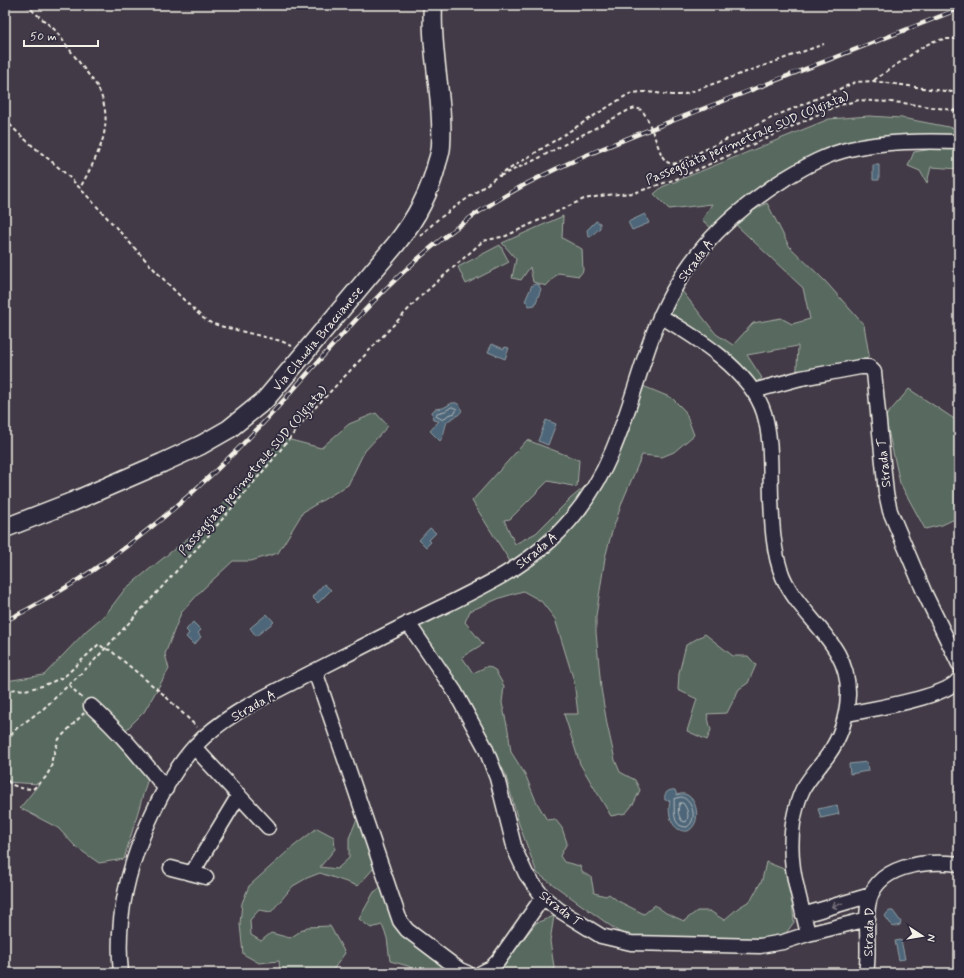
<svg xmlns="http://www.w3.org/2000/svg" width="964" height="978" font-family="Mynerve,sans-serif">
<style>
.green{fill:#586960;stroke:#a6ada4}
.water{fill:#4e6679;stroke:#909ea5}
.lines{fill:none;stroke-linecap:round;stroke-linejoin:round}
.shore{stroke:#b2b9bc;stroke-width:1}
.minor-casing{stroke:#f4f1e8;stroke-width:17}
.major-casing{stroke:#f4f1e8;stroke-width:21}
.path{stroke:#f4f1e8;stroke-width:2;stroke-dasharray:4 3;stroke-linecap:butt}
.minor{stroke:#2f2a3d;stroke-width:14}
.major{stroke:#2f2a3d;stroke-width:18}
.rail-casing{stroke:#f4f1e8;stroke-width:4.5}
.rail{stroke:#2f2a3d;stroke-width:3;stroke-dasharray:9;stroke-linecap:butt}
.path-bridge{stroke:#f4f1e8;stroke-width:2;stroke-dasharray:4 3;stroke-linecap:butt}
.oneway{stroke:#747079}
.labels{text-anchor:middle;stroke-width:3.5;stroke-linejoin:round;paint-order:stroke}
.street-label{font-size:13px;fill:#f4f1e8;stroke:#2f2a3d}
</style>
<rect width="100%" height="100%" fill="#423a46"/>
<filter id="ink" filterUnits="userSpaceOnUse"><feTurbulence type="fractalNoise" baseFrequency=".025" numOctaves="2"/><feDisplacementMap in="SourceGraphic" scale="8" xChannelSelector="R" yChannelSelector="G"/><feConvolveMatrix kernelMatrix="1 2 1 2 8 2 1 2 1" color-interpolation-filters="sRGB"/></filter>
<g filter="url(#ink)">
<!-- green -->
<path class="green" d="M869,116L902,118L959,129V169L931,167L927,183L920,171L908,166L914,152L950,146L844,147L711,228L702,220L712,204L669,209L654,194L662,187L829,119Z
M767,203L789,246L826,282L864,325L869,355L858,373L825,382L796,387L798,346L747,355L762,378L754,384L668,318L682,291L716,334L733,345L753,323L781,318L792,324L810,319L803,288L733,222Z
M563,216L562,238L582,249L583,271L579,276L558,273L546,286L533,282L530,267L521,280L512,278L516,259L502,243Z
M500,245L509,262L466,284L458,267Z
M638,384L672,398L685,411L694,435L674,452L662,457L642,455L623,500L611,535L605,558L596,616V632L601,688L607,724L615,760L620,772L635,780L640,790L634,803L626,813L611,816L580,764L564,714H578L574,681L555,619L541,601L523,591L500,598L470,611L465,622L483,644L462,657L473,673L488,666L495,670L504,686L502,703L508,730L511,752L525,774L536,801L547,820L555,819L562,828L567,843L560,856L564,862L580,866L583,873L591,877L594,893L606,896L609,894L618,901L644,914L655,905L666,913L684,921L697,911H710L724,920L738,908L751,900L762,880L766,862L789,871L794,922L784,936L753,941L626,937L537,873L519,824L505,773L418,624L516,571L472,501L527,440L579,460L577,487L548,481L510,519L504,520L515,544L536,533L570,499L588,484L586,514L629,418Z
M909,389L959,422V517L942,525L925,529L900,483L885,417Z
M376,413L388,426L364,452L348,485L303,512L278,553L251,561H233L202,590L181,613L165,654L169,669L144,712L118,738L135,752L148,778L124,859L99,863L76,847L58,828L20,808L39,784L5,782V721L9,712L6,681L44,675L87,630L106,614L125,589L198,530L283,438L321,448L349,424Z
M705,634L733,656H748L756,665L748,683L739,689L727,713L707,714L711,730L707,740L687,731L697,699L678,690L679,673L686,645Z
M357,819L379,839L373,869L358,886L320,873L307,878L293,886L271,912L259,910L250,920L251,935L261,941L271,933L290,938L307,927L330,926L345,953L333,970L347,971L348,973H280L279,961L259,963L243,954L240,924L242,903L249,886L289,850L317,828L334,837L335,849L320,867L337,869L349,858V838Z
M385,885L400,927L460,973H418L408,966L390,961L387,938L382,925L371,928L359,919L374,892Z
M554,916L550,941L555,973H492L504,964L536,923Z"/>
<!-- water -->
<path class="water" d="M873,165H879V180H873Z
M645,214L649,223L632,230L628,222Z
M596,221L600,223V228L590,237L588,236L587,230Z
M535,284H538L541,289L535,305L529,306L527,302L525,301L532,285H534Z
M492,344L504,349L505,347L509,348L505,359L488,352Z
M452,403C455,403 455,402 458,404C470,414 449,418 447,422C444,429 445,434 440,441L430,431L439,421L433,420L432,412L435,409L443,408Z
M546,420L556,424L548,445L538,441Z
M430,528L436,533L429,540L431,542L426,547L419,540Z
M324,584L331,590L318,603L312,597Z
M267,614L274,622L256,636L250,628Z
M193,622L201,630L198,633L201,637L194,645L186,637L189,633L186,630Z
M867,762L868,771L850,774L849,764Z
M675,790L677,795C695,787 705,822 688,831C672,833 667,814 670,801L665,800C663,793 669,789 675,790Z
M837,805L839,814L821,818L818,809Z
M890,911H893L901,922L900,925L893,927L885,916L888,912Z
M901,940L905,959L899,960L895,941Z"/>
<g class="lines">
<!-- shore -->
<path class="shore" d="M452,407L457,409L455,413L448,415L443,420L436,416L437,413L445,411Z
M682,797C693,801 698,820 687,827C671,827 675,809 674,799Z
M680,803H683C687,808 690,816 686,822L682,821C678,816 677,809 680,803Z"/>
<defs>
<path id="minor" d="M753,391L801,378L860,367H869L874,372L886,493L890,511L925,594L959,664
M408,623L455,692L485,747L497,778L515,850L526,874L543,897L559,910L601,936L631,943L760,946L783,942L808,934C799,893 787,866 793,823C795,811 798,799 803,789C810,777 820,766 828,755C840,738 847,716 848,695C850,643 802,620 783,577C773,553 772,524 771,497C770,470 772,440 764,413C751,371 696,337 660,316
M315,671L400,921L407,930L460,970L467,973
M91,706C120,732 141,758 166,789
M846,714C868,710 948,697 959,679
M194,747L268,827
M171,868L206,877
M192,873L239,795
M803,915L871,895
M808,934L868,919
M121,973C116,925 125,879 143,835C155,806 174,769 195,746C224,715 265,697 303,677C350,653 398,628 446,605C482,587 520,569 550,541C576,517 598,485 612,452C628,415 638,375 652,337C679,264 721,219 786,178C806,166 827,154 850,149C885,141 923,141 959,142
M481,973L491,968L498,961L543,897
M866,973C870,951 865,928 868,906C874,864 926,860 959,864"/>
<path id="major" d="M5,528L72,502L162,463L201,445L229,429L265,400L396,244C415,220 430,193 437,163C439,157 441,151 441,145C444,98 430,52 433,5"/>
</defs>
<!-- minor casing -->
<use href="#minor" class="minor-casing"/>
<!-- major casing -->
<use href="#major" class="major-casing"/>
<!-- path -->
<path class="path" d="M26,5L55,30L97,86C117,125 98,154 80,188
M874,80L924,46L934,41L945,39H959
M5,119C25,143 53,160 75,183C118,228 157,276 203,318L211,323L220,326L281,341L292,346
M662,156C666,162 669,165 677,163L780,114L856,82L873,81L959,93
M500,176L537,159L629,110L635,108L642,110L647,118
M492,180L627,95C647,87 666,98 685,94L824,44
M420,236L437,220L493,180
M69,685L82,698
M5,692L16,689L25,690L42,686L64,677L99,644L105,649L110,650L163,694L197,727
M5,748L9,737L17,728L43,709L90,665L152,598L208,536L270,463L309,414L420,297L483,241L506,236L584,199L606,195L634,193L679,178L837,106L859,100L903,103L959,111
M5,774L10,784L21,788L33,789L45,778L51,768L52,759L59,739L84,713"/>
<!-- minor -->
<use href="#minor" class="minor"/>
<!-- major -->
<use href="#major" class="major"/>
<defs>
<path id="rail" d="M5,621C104,573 190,501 265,421C321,360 373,294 438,242C516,178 603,148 695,112C783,77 871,43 959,9"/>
</defs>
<!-- rail casing -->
<use href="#rail" class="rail-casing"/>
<!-- rail -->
<use href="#rail" class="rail"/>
<!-- path-bridge -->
<path class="path-bridge" d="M647,118L662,156"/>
</g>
<!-- one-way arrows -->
<defs><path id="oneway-shaft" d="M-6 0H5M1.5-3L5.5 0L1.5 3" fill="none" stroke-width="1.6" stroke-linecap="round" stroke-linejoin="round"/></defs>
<use class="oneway" href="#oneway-shaft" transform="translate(837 905) rotate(164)"/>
</g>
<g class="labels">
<!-- street labels -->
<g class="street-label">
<text transform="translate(747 137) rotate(-23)" y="5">Passeggiata perimetrale SUD (Olgiata)</text>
<text transform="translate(695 260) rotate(-53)" y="5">Strada A</text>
<text transform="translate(317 338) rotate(-50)" y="5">Via Claudia Braccianese</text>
<text transform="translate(883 463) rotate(-96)" y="5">Strada T</text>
<text transform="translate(252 470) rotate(-49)" y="5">Passeggiata perimetrale SUD (Olgiata)</text>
<text transform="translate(536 550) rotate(-39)" y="5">Strada A</text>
<text transform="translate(253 705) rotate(-30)" y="5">Strada A</text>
<text transform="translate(561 908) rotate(38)" y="5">Strada T</text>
<text transform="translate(868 932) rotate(-88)" y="5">Strada D</text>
</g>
</g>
<!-- margin -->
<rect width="964" height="978" fill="none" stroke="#2f2a3d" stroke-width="20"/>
<rect x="10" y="10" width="944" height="958" fill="none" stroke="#f4f1e8" stroke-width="1.5" filter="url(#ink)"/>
<!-- north arrow -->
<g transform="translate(922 936) rotate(102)" stroke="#2f2a3d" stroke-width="3" paint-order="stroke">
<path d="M0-3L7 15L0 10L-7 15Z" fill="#f4f1e8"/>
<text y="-6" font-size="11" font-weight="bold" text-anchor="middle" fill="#f4f1e8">N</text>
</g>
<!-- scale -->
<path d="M24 40v6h74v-6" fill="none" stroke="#f4f1e8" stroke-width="2"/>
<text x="30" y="40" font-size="12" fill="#f4f1e8" stroke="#2f2a3d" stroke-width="3" paint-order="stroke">50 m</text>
</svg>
